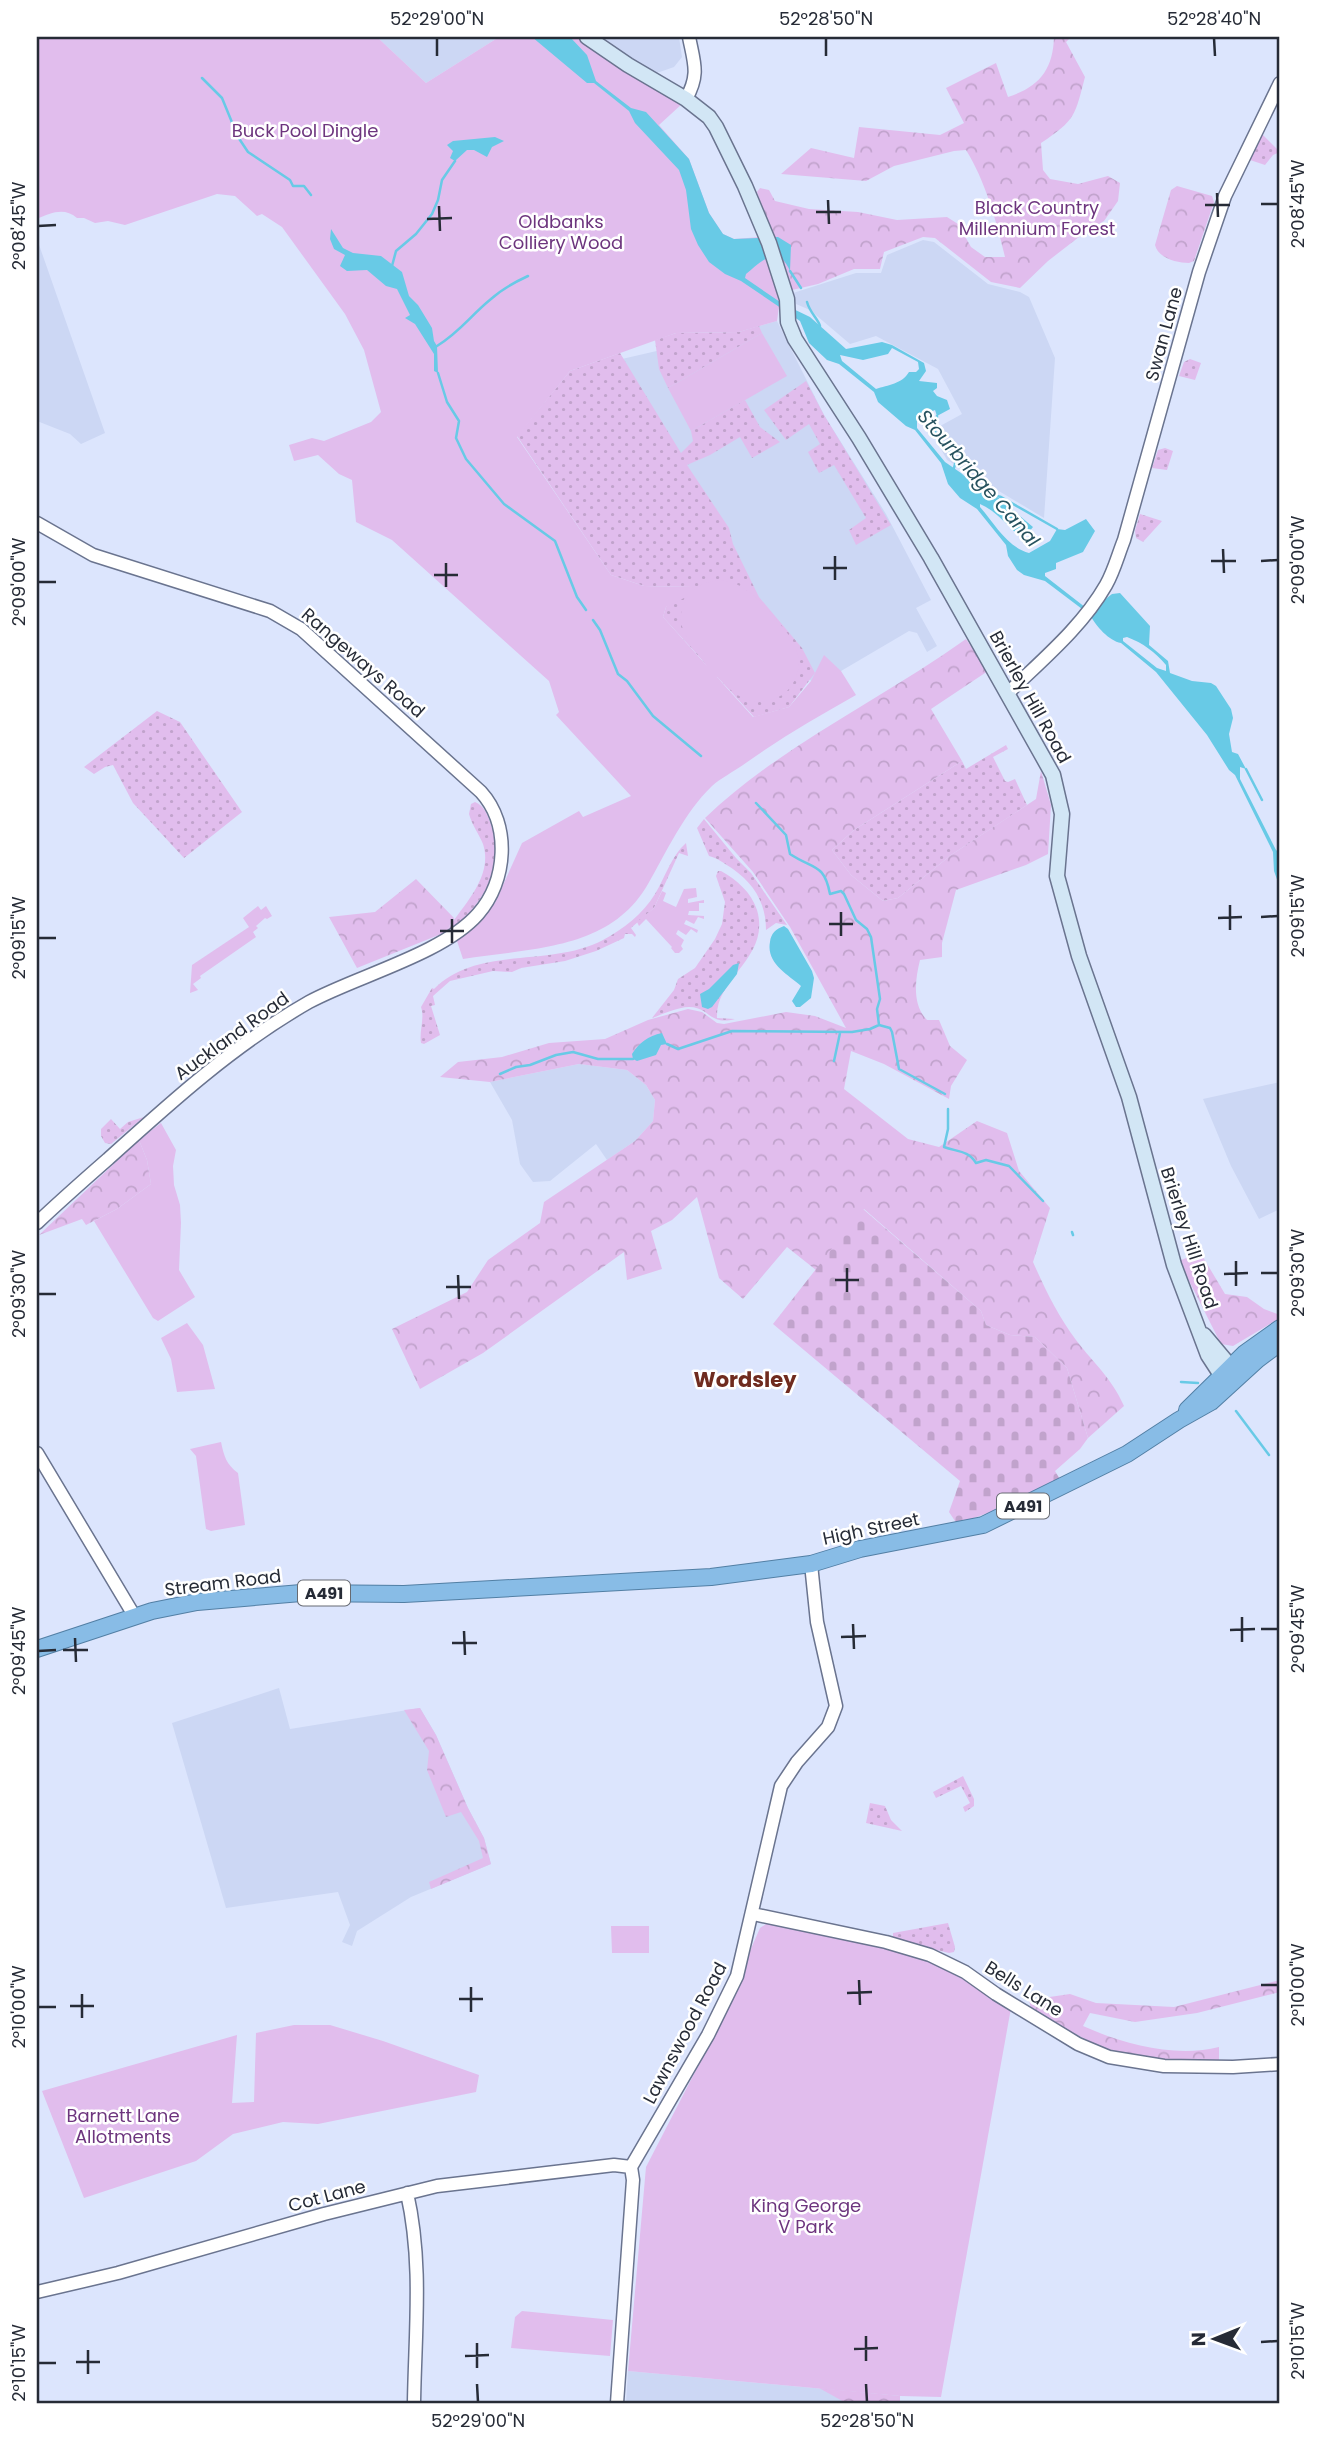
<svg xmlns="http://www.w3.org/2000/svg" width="1317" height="2440" font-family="Poppins,sans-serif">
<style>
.built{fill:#ccd7f4}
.grass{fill:url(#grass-dots)}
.forest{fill:url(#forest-crowns)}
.cemetery{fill:url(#cemetery-stones)}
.green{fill:#e1bded}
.water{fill:#68cae6;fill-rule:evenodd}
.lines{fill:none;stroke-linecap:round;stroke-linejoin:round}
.stream{stroke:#68cae6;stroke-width:2.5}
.tertiary-casing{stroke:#6a748f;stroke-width:15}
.secondary-casing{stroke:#6a748f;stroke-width:17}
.trunk-casing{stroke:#527fa4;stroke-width:18}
.tertiary{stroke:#fff;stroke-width:12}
.secondary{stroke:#d2e6f5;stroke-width:14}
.trunk{stroke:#88bce6;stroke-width:16}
.ticks{fill:none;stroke:#262b36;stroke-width:2.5}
.labels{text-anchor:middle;stroke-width:5;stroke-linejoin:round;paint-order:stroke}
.shield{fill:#fff;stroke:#676b72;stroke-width:2}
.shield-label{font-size:16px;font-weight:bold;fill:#262b36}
.park-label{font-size:18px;fill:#6d357e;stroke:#fff}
.street-label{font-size:18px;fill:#262b36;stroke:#fff}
.water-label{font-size:19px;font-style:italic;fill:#27525f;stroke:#fff}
.quarter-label{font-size:21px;font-weight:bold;fill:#6f2b1f;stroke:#fff}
.neatline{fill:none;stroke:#262b36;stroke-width:2.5}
.ticks-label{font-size:18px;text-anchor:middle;fill:#262b36}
</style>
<defs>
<pattern id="grass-dots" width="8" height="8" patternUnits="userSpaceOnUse" patternTransform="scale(1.75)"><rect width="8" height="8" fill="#e1bded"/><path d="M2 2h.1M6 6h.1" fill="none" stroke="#c1a3cc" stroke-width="1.8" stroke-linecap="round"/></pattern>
<pattern id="forest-crowns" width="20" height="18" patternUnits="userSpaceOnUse" patternTransform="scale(1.75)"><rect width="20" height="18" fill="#e1bded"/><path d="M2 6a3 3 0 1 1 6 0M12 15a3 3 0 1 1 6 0" fill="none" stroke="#c1a3cc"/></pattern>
<pattern id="cemetery-stones" width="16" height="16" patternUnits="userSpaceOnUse" patternTransform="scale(1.75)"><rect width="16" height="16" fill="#e1bded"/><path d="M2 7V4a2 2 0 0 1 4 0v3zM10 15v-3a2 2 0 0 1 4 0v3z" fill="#c1a3cc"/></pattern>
</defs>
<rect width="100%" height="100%" fill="#dce5fd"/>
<!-- built -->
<path class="built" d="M377,37H499L426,83Z
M595,37H679L682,57L674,67L654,74Z
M37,239L105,433L81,444L70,434L37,421Z
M923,240L934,242L988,284L1020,292L1029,297L1055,358L1044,518L947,460L931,431L962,414L938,369L876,336L850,344L810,310L796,304L793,293L856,273H881L887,255Z
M777,321L824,415L886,514L931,600L916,608L937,646L927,652L917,633L909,631L841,671L811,681L570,371L739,332Z
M579,1064L627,1070L646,1085L655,1100L653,1121L635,1141L607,1160L596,1144L550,1181L533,1182L520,1164L512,1120L490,1082Z
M1280,1082V1209L1259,1219L1231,1166L1203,1099Z
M279,1688L290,1729L420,1708L436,1735L468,1808L484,1838L491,1864L411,1897L357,1931L352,1946L342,1942L350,1925L338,1892L226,1908L172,1723Z
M628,2371L900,2396V2403H626Z"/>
<!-- grass -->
<path class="grass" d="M1262,134L1280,152L1273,155L1265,165L1250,160Z
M759,326L762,333L668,388L659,369L655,340L676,333L739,332Z
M620,353L681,453L693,441L691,431L745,400L760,427L780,442L752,458L740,437L710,455L687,465L729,528L733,544L759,597L802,648L815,673L789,707L754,717L663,617L666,607L692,587L644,586L611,575L517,436L570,371Z
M1190,359L1201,363L1195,380L1179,376L1184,362Z
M806,381L824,415L891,525L856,545L849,530L866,518L834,465L819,473L808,452L820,444L809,424L786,440L764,410Z
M1165,448L1173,451L1167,470L1152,468L1158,450Z
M1140,514L1162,521L1143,542L1136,538L1135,531Z
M157,711L180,722L242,812L184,858L133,803L113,765L105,767L94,774L84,767Z
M1006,745L1008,749L993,757L1005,781L1008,782L1015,779L1027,805L951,855L898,898L883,901L851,875L832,850L854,830L962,761L966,769Z
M475,802C485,806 488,816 492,828C504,871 481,909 446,932C461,907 494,878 483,844C479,834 472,825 469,814L471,804Z
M704,819L736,858L751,873L787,925L776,923L766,930C766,903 754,884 733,869C725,864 718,858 709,856L697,828Z
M686,843L688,856L679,853L654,908L631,928L636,935L635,937L632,934H625L624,938L596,951L565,961L521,968L512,972L493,971L450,981L433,996L435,1005L431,1006L440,1035L424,1044L421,1043C419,1031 425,1018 421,1007L432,988L434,989C478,945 550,968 603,940C623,929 643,914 655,894C665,878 671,856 686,843Z
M718,871H721C737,880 751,892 757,910C771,958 715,977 717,1018L735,1019C709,1026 710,1007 689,1007C678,1007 663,1014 652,1018L674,990L678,979L695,968L715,939L722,924L725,902L716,876Z
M144,1117L111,1144L105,1143L101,1136V1129L111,1119L120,1129L128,1122Z
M963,1776L974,1799V1806L965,1812L963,1807L970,1803L961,1786L936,1798L933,1792Z
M870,1803L885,1806L891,1820L902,1831L866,1823Z
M948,1923L955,1947L954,1952L949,1953L895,1940L893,1936V1933Z"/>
<!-- forest -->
<path class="forest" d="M1054,37H1071L1066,42L1085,77C1075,115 1076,120 1041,143L1043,170L1050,179L1078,184L1108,176L1120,183L1118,201L1104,221L1088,230L1048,261L1020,288L991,282L935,238L923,237L884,252L880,269H854L818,284L792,290L776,255L784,259L790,269L772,237L757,192L760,188L769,190L775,201L809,209L858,212L897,220L947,217L958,224L971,247L985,257H1005C997,223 985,180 966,150L954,151L894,166L866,181L781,174L811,148L854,158L859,127L940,135L964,123L946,88L996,63L1008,97C1039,87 1053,70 1054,37Z
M1177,186L1212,196L1214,202L1194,261L1189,263C1177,263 1158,258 1155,245L1171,190Z
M966,639L988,671L931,709L962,761L854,830L832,850L851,875L883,901L898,898L951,855L1036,799L1041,771L1051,805L1048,854L1026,865L956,890L942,943V957L920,960C915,980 912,1005 927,1020H939L950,1046L967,1060L951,1086L949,1099L884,1064L851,1051L844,1089L908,1139L939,1147L977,1121L1007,1133L1019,1171L1050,1208L1033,1262C1045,1289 1058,1316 1076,1340C1095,1365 1111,1377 1124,1406L1088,1438L1067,1368L1035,1337L1010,1335L986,1325L981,1311L864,1209L816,1270L787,1247L743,1299L719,1278L697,1197L672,1220L651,1231L662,1269L627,1280L624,1252L483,1353L420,1389L392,1329L467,1292L488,1260L540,1223L544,1202L635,1141L653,1121L655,1100L646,1085L627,1070L579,1064L490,1082L440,1077L458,1062L502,1057L549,1043L605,1039L648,1020L688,1009L702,1012L717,1023L724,1024L786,1012L815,1016L846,1028L790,927L753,872L705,818C780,746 881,700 966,639Z
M416,879L454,918L446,932L357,968L329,917L375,912Z
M139,1140L147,1160L151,1184L117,1209L86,1225L82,1219L39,1235Z
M1200,1252L1225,1294L1247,1297L1264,1309L1280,1315V1318L1233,1346L1221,1344L1179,1261Z
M420,1708L436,1735L468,1808L484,1838L491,1864L431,1889L429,1882L483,1858L479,1841L461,1812L446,1817L427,1770L429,1751L404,1710Z
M1280,1980V1992L1197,2013L1135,2022L1090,2013L1083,2026C1123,2044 1175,2058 1219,2047V2062C1187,2061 1156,2061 1125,2054C1097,2048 1056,2024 1031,2009L1029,2000L1070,1994L1096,2003L1174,2007Z
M819,2388L900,2396V2403H846Z"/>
<!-- cemetery -->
<path class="cemetery" d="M863,1209L981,1311L986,1325L1010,1335L1035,1337L1067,1368L1088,1438L1080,1449L1055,1471L1061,1481L999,1509L957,1524L949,1512L960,1481L773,1324Z"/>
<!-- green -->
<path class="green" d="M37,37H377L426,83L499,37H579L591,47L683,103L659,125L689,159L709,213L723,234L734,239L760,237L780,299L777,321L739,332L676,333L570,371L517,437L611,575L644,586L692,587L693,590C729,564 758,596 780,624C788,634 796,643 798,656C801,668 796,681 788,690C778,701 757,705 743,698C725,690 682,641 681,621C680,612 683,604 688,596L666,607L663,617L753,717L789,707L811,681L824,655L841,671L856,695C817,717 779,739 743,765C733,772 721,778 712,786C684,813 667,851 648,884C610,951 529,948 463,959L457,941L479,922L495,903L522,843L579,811L583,817L631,796L556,715L559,712L549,681L392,540L356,522L352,480L339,474L318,455L294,461L289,445L312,438L324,441L371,422L381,412L364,350L345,314L282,227L262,214L257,216L235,196L217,194L125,225L108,221L95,223L84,218H77C64,207 51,213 37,219Z
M762,333L787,376L691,431L668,388Z
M696,888L697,897L688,899V903L704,900V903H699V911H689L688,915L704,916V919L698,917L694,924L686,920L684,924L698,930L697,933L691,929L686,935L678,930L676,934L684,940L681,946L683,949L679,953H675L671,948L672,947L646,919L639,926L637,922L654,908L662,891L666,893L663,901L676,907L684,889Z
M258,906L261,910L266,906L272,916L267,919L265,918L256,926L258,928L253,932L256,937L200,976L201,978L193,984L198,990L190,993L192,965L249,927L243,918Z
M161,1123L176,1150L173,1166L174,1185L180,1205L181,1223L179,1270L195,1297L158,1321L153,1318L94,1221L117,1209L151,1184L147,1160L139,1140Z
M187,1323L203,1345L215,1389L177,1392L171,1359L161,1338Z
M221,1442C224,1456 226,1464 238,1473L245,1525L211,1531L206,1529L196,1456L190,1449Z
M769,1922C819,1933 872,1941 921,1959C953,1971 981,1990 1011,2008L941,2397L900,2396L628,2371L646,2167L710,2043L760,1928Z
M611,1926H649V1953H612Z
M294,2025H330L383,2041L479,2075L476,2092L318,2124L283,2122L233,2134L196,2161L84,2198L42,2091L237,2035L232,2103L254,2102L256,2033Z
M522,2311L613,2320L610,2356L511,2348L515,2317Z"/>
<!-- water -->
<path class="water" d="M532,37H570L587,55L596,81L631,108L646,112L689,159L709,213L723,234L734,239L778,237L791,245L790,271C778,243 762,261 746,274L745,278L783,304L810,317L846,349L882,342L892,345L924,363L926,371L919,381L937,383V388L933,391L937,396L947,400L950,409L937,416L935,410L921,416L917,422V428L945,462L961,473L978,488L990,491L1033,527L1023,539C1008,527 998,512 980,504V507C994,523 1008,548 1029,553L1050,541L1057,529L1065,530L1086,519L1095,531L1083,552L1056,563V569L1045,573V576L1090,611L1112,594L1120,593L1150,626L1149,645L1168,661L1170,673L1192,681L1211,683L1216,686L1231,709L1233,718L1229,734L1232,752L1238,754L1246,769L1240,767V779L1276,850L1280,853V888L1274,871L1273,852L1235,775L1229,770L1207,735L1156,672L1121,643C1109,641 1096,626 1090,615L1045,581L1024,575L1017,570L1008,556L1006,545L977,509L960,498L948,484L941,463L915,430L906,426L878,402L874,392L839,364L827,360L809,343L800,321L741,281L725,274L709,262L698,245L691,229L686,190L679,170L635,123L629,111L594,83H587ZM892,348L918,362L919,369L916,372H909C902,384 888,385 876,389L842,361L840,355L863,360L888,354ZM1127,637C1143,643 1155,652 1166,665V671L1157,668L1123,641V638Z
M495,137L504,141L492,147L487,157L474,150H467L455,161L450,158L453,151L447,145L453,141Z
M331,229L343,248L353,253L381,256L402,272L409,296L418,305L432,328L434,341L437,346L438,373L434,371V354L415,324L405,318L410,315L397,289L386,286L367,270L347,271L340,266L345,255L334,249L330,239Z
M784,926L788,929L812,971L814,978L811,998L800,1007H796L792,1001L801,986C787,974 766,963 770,942C771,933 776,929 784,926Z
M739,963L737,974L712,1007L708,1009L702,1007L700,994L709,989L733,965Z
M662,1033L667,1044L661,1045L656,1055L637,1061L633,1059L632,1054C639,1043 648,1036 662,1033Z"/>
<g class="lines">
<!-- stream -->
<path class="stream" d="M202,78L222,98L238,137L248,152L290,180L293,186H304L311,195
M392,266L396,251L416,234L432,214L438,200L442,180L455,161
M790,271L801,288
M807,302C810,313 818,319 820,326
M437,346C461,331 470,316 491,299C502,289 515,282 528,276
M438,373L447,402L459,421L456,438L466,459L504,504L555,541L577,597L586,610
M937,416L935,432L956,460L954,468
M993,495L1001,497L1057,529
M593,620L600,630L618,674L627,681L653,716L701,756
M1246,769L1262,800
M756,803L786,835L790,854C814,870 824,863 830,894L841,891L844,894L856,920L867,929L871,937L880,999L877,1009L879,1025L890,1028L892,1032L899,1069L945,1094
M667,1044L678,1049L732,1031L852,1032L870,1029L879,1025
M834,1061L840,1033
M500,1074L516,1067L530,1065L556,1055L573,1052L598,1059H633
M948,1109V1129L944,1147C957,1152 968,1150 976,1163L986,1160L1009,1166L1043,1201
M1072,1232L1073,1235
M1181,1382L1198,1383
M1236,1411L1269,1455"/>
<defs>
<path id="tertiary" d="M686,99C700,74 694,63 689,37
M37,523L93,555L270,611L301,629L481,792C511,825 507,881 478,914C443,954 357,976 309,1002C235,1044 171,1102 108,1159C84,1180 60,1201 37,1223
M1008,693C1042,660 1082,627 1106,585C1114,571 1118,555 1124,540L1199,272L1225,196L1280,83
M37,1453L135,1617
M753,1914L886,1942L930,1955L965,1972L996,1994L1078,2044L1109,2057L1164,2066L1233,2067L1280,2064
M407,2193C423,2263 415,2333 414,2403
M37,2292L118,2273L324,2214L437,2186L614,2165L631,2167
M617,2403L633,2180L631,2167L708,2035L737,1976L781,1786L797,1762L828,1727L836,1706L817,1622L811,1564"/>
<path id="secondary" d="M587,37L628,65L686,99L709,117L716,127L745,186L769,243L787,299L788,322L795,339L859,438L931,558L1053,775L1062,814L1057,876L1079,956L1129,1097L1174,1265L1208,1355L1221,1375L1233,1380
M1204,1335L1230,1366L1234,1378"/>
<path id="trunk" d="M1187,1410L1245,1353L1280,1328
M37,1649L152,1611L197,1602L301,1593L404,1594L711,1577L811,1564L860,1549L983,1525L1127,1454L1179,1420L1211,1402L1257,1360L1280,1343"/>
</defs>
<!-- tertiary casing -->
<use href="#tertiary" class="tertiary-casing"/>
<!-- secondary casing -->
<use href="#secondary" class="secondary-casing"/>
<!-- trunk casing -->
<use href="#trunk" class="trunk-casing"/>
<!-- tertiary -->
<use href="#tertiary" class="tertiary"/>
<!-- secondary -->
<use href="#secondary" class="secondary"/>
<!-- trunk -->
<use href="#trunk" class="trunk"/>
</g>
<!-- ticks -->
<path class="ticks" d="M437,38V56M826,38V56M1214,38L1215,56M1217,193L1218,217M828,200L829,224M1261,204H1278M1205,205H1230M439,206L440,231M816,212H841M427,219L452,218M38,226L56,225M1223,549L1224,573M835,556V580M1211,561H1236M1261,561L1278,560M446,563V587M823,568H847M434,575H458M38,582H56M1230,905V930M841,912V936M1261,917L1278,916M1218,918L1242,917M452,919V943M829,924H853M440,931H464M38,938H56M1236,1261V1286M847,1268V1292M1261,1273H1278M1224,1274L1248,1273M458,1275L459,1299M835,1280H859M446,1287H471M38,1294H56M1242,1617V1642M853,1624L854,1649M1261,1629H1278M1230,1630L1255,1629M464,1631L465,1655M841,1637L866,1636M75,1638L76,1662M452,1643H477M63,1650H88M38,1651L56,1650M859,1980L860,2005M1261,1985H1278M471,1987V2012M847,1993L872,1992M82,1994V2018M459,1999H483M70,2006H94M38,2007H56M866,2336V2361M1261,2342L1278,2341M477,2343V2368M854,2349L878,2348M88,2350V2374M465,2356L489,2355M76,2362H100M38,2363H56M477,2384L478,2402M866,2384L867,2402"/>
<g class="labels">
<!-- shield labels -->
<g class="shield">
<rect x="997" y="1493.5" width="52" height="25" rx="5"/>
<rect x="298" y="1580.5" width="52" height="25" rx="5"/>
</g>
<g class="shield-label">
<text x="1023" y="1512">A491</text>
<text x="324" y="1599">A491</text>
</g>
<!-- park labels -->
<g class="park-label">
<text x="305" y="137">Buck Pool Dingle</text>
<text x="1037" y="214">Black Country<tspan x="1037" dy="21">Millennium Forest</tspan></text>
<text x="561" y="228">Oldbanks<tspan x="561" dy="21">Colliery Wood</tspan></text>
<text x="123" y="2122">Barnett Lane<tspan x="123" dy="21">Allotments</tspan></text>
<text x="806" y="2212">King George<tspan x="806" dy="21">V Park</tspan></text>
</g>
<!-- street labels -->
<g class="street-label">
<text transform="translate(1164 334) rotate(-75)" y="6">Swan Lane</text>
<text transform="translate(363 663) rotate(41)" y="6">Rangeways Road</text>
<text transform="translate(1030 697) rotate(61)" y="6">Brierley Hill Road</text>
<text transform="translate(232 1036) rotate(-36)" y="6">Auckland Road</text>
<text transform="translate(1189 1238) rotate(72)" y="6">Brierley Hill Road</text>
<text transform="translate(871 1529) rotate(-12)" y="6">High Street</text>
<text transform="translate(223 1583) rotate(-7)" y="6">Stream Road</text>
<text transform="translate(1024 1989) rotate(32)" y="6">Bells Lane</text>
<text transform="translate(685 2033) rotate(-62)" y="6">Lawnswood Road</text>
<text transform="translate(327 2196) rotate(-15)" y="6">Cot Lane</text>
</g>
<!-- water labels -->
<g class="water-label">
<text transform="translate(979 478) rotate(49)" y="7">Stourbridge Canal</text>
</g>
<!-- quarter labels -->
<g class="quarter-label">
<text x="745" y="1387">Wordsley</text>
</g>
</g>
<!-- border -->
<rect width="1317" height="2440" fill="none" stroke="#ffffff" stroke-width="77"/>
<!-- north arrow -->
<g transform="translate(1215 2339) rotate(269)" stroke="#ffffff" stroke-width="5" paint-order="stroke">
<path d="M0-5L12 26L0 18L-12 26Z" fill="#262b36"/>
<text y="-10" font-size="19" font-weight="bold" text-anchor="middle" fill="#262b36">N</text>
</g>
<rect x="38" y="38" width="1240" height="2364" class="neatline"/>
<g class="ticks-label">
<text x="437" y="25">52°29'00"N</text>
<text x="826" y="25">52°28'50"N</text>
<text x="1214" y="25">52°28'40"N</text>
<text transform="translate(1298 204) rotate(-90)" y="6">2°08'45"W</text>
<text transform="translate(19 226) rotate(-90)" y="6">2°08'45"W</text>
<text transform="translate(1298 560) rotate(-90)" y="6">2°09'00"W</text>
<text transform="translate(19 582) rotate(-90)" y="6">2°09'00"W</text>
<text transform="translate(1298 916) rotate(-90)" y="6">2°09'15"W</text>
<text transform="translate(19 938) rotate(-90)" y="6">2°09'15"W</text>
<text transform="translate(1298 1273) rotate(-90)" y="6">2°09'30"W</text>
<text transform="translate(19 1294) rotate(-90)" y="6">2°09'30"W</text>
<text transform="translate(1298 1629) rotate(-90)" y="6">2°09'45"W</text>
<text transform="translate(19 1651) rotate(-90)" y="6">2°09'45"W</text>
<text transform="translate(1298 1985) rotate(-90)" y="6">2°10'00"W</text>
<text transform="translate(19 2007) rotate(-90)" y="6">2°10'00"W</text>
<text transform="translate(1298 2341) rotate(-90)" y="6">2°10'15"W</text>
<text transform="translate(19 2363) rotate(-90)" y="6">2°10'15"W</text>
<text x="478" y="2427">52°29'00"N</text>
<text x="867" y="2427">52°28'50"N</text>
</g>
</svg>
